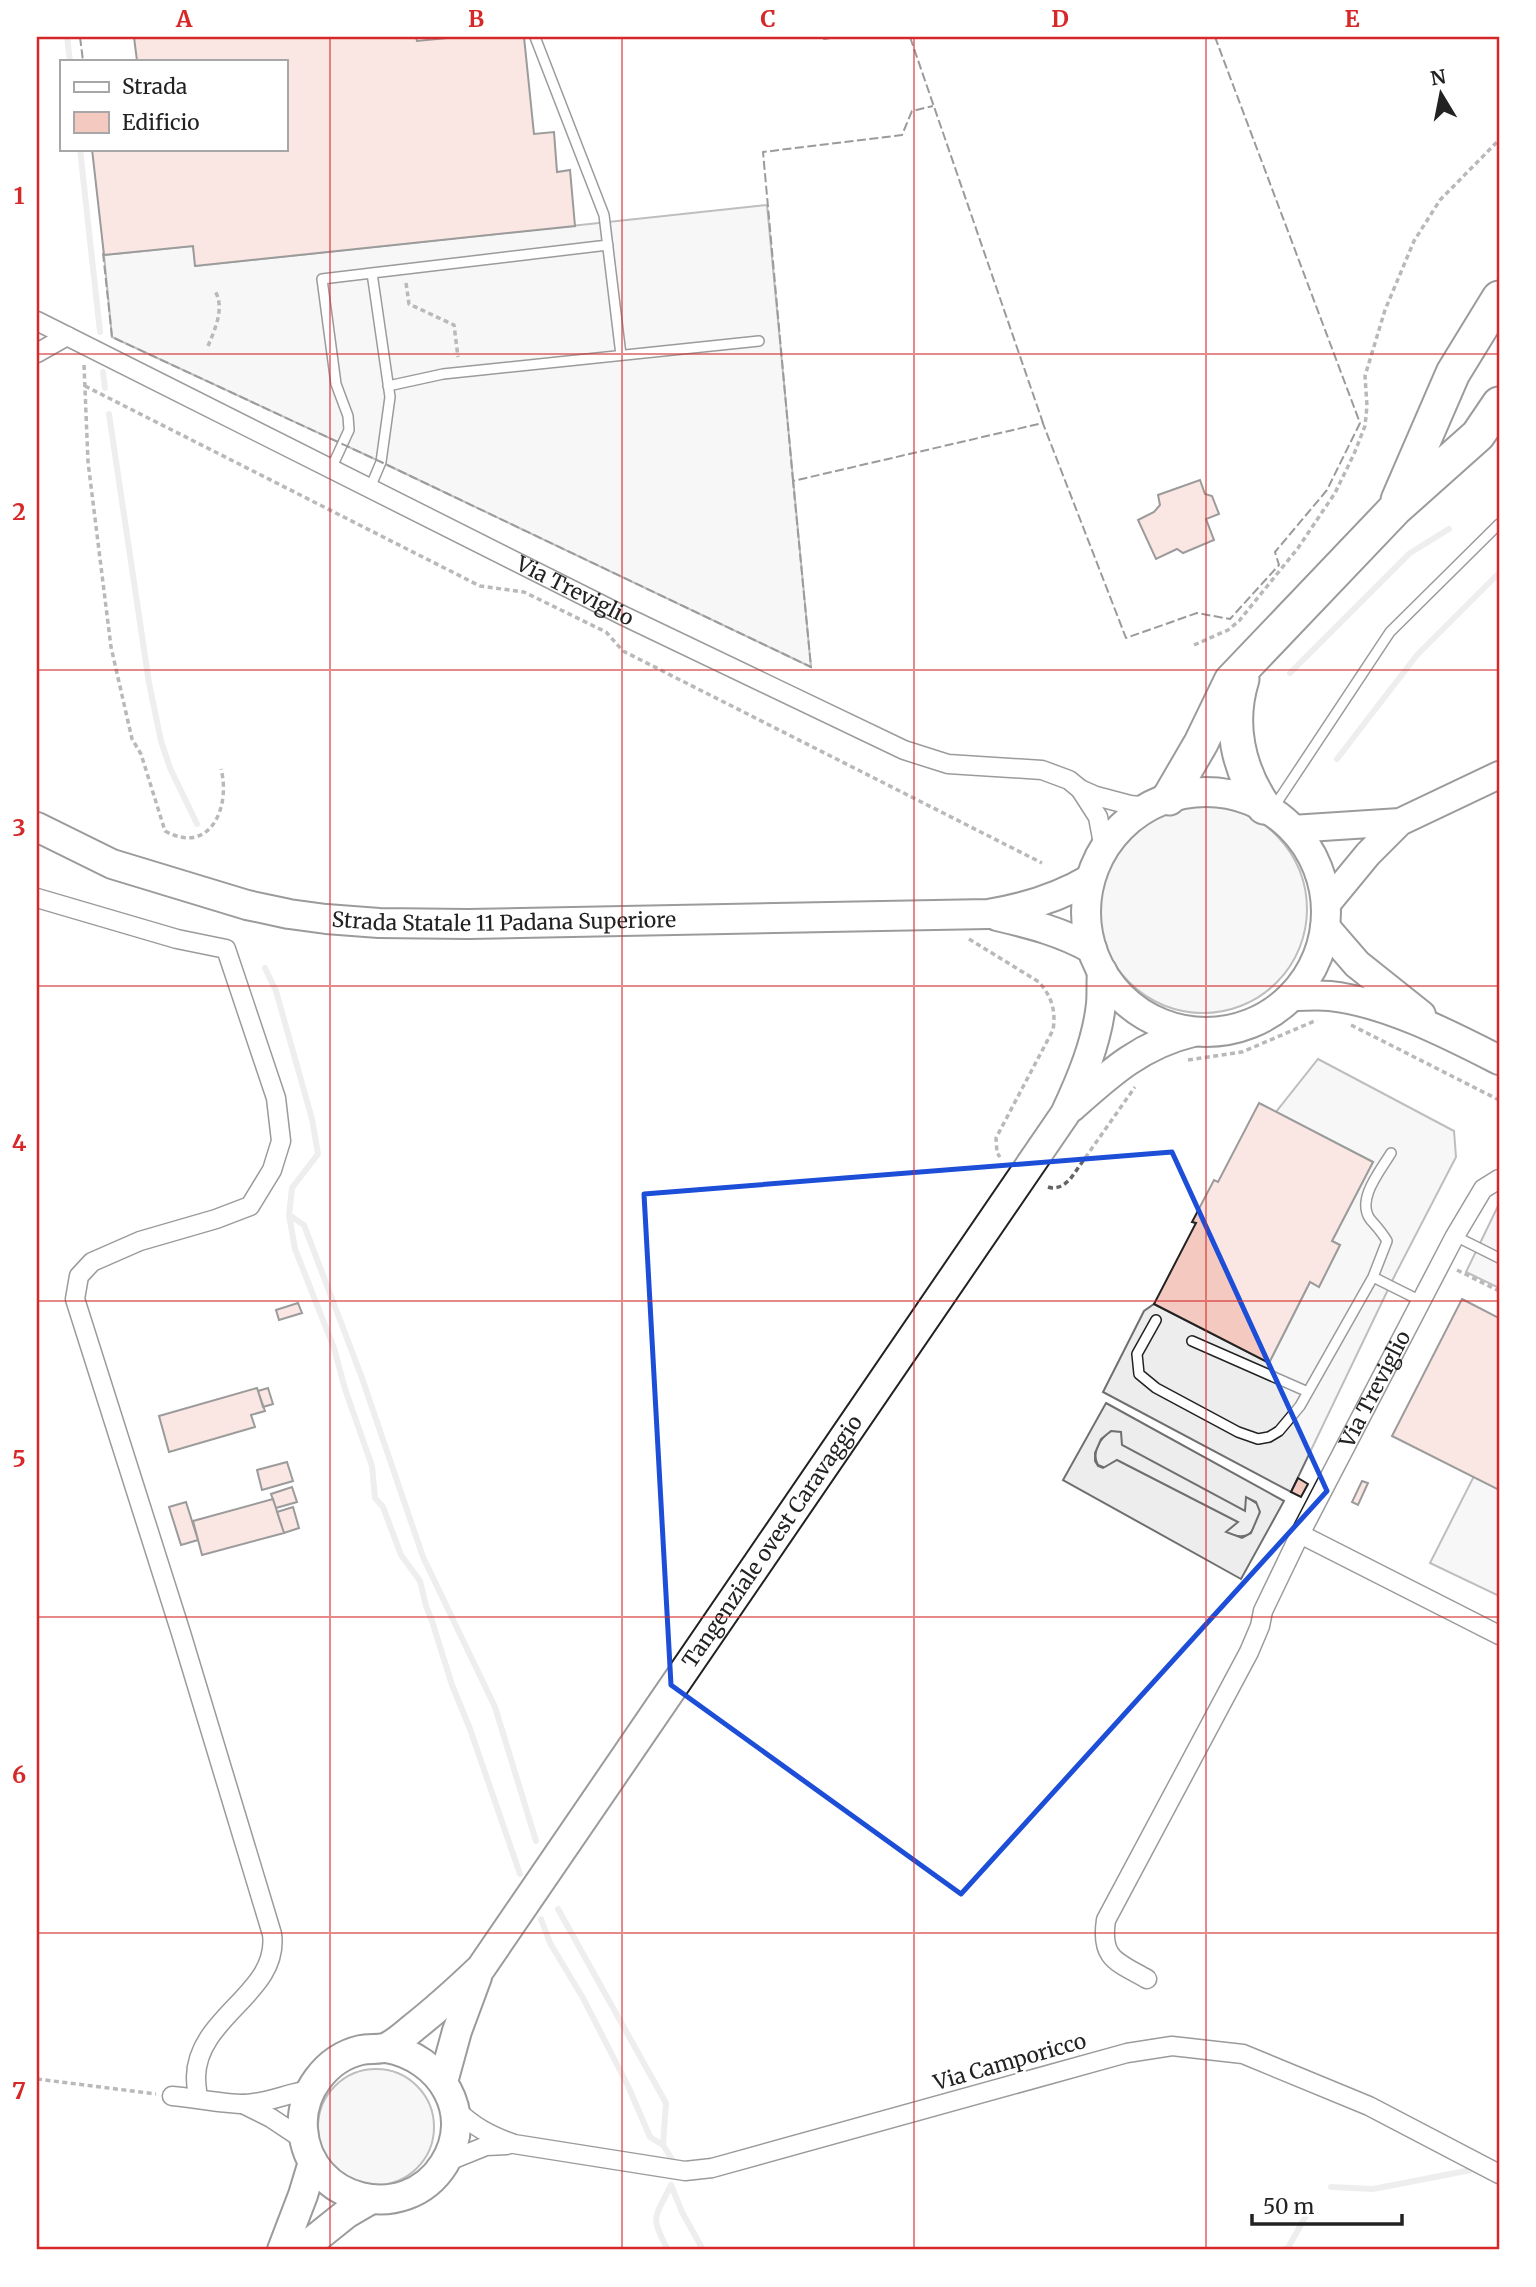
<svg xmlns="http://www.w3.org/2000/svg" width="1536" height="2287" font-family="Merriweather,serif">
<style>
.green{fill:#eee;stroke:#6f6f6f;stroke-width:2}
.parking{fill:#ededed;stroke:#6f6f6f;stroke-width:2;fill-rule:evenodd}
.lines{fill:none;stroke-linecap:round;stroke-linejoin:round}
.stream{stroke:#d9d9d9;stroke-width:6}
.building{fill:#f3c9c0;stroke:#222;stroke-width:2}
.lane-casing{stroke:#222;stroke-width:12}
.street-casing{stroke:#222;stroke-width:21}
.secondary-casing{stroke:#222;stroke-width:30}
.primary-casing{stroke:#222;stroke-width:32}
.highway-casing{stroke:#222;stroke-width:37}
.path{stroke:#646464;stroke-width:3.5;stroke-dasharray:5 3.5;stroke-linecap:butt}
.lane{stroke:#fff;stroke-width:9}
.street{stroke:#fff;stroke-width:18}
.secondary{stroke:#fff;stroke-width:26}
.primary{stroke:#fff;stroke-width:28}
.highway{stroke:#fff;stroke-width:33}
.fence{stroke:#222;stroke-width:2;stroke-dasharray:9 3.5;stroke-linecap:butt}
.marked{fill:none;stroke:#1d4ed8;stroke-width:5;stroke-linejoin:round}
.grid{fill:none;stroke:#d62828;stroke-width:2;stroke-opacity:0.55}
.labels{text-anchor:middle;stroke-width:5;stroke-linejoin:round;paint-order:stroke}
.street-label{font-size:21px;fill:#222;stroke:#fff}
.neatline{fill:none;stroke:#d62828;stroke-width:2.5}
.grid-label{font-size:23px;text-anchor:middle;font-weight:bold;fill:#d62828}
</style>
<rect width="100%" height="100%" fill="#fff"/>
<!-- green -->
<path class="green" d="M1099 909a104 104 0 1 1 208 0a104 104 0 1 1-208 0Z
M1111,1431H1121L1245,1510V1496L1259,1505L1260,1512C1254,1535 1247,1542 1225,1532L1237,1522L1098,1465C1091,1453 1100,1438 1111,1431Z
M318 2127a58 58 0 1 1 116 0a58 58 0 1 1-116 0Z"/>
<!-- parking -->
<path class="parking" d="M767,205L811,667L381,462L112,337L104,255L193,246L196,266Z
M1318,1059L1454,1131L1456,1157L1395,1275L1291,1492L1103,1392L1144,1311L1154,1304L1269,1363L1310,1282L1319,1286L1340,1245L1332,1241L1373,1162L1276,1112Z
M1499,1204V1288L1466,1272Z
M1106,1403L1284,1501L1241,1579L1063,1480ZM1111,1431L1121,1432L1122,1445L1245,1511L1246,1497L1256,1502L1260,1512L1251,1533L1242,1538L1226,1532L1238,1522L1117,1460L1103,1468L1098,1466L1095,1461V1453L1101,1439Z
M1474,1476L1499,1489V1596L1430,1563Z"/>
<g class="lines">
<!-- stream -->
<path class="stream" d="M67,37L70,61
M80,149L100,332
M103,372L105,388
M109,414L149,683L161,741L170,768L197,824
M1290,673L1410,553L1449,529
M1337,759L1417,655L1499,573
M265,968L276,991L312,1119L318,1154L292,1188L289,1215L304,1225L362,1378L423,1557L495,1707L536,1841
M289,1215L295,1249L334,1348L345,1389L372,1466L375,1498L383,1507L401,1555L420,1581L426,1606L432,1621L452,1685L470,1729L520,1874
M558,1909L666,2103L663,2145L675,2164
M541,1919L550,1943L583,1998L628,2086L650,2137L663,2145
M671,2185L682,2212L703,2250
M1331,2187L1373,2189L1471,2170
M668,2250C649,2215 655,2219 671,2185
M1282,2250L1288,2248L1308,2212"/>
</g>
<!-- building -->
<path class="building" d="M134,37H416L417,41L458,37H524L534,134L554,132L557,172L570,170L575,226L195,266L193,246L104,255L92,149H285V61H137Z
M1200,480L1205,494L1212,496L1219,514L1206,519L1214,540L1183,553L1177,549L1156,559L1138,520L1154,512L1160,505L1158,495Z
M1259,1103L1373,1162L1332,1241L1340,1245L1319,1287L1310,1282L1269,1363L1154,1304L1196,1223L1192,1222L1214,1180L1218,1182Z
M1462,1299L1499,1318V1490L1392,1436Z
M298,1303L302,1313L279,1320L276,1310Z
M257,1388L265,1411L251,1415L255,1427L169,1452L159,1416Z
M268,1388L273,1404L263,1407L258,1391Z
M287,1462L293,1481L262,1490L257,1470Z
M1298,1478L1308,1484L1301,1497L1291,1492Z
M1362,1481L1368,1483L1358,1505L1352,1502Z
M292,1487L297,1502L276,1508L271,1494Z
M273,1499L284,1533L202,1555L193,1521Z
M186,1502L198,1540L181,1545L169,1507Z
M293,1507L299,1528L284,1533L277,1512Z"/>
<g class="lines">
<defs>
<path id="lane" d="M535,37L604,215L621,355
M372,273L608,245
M388,386L443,374L759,341
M331,469L349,430L348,416L336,384L322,279L372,273L390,397L381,462L370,488
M1272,810L1390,632L1499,524
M1455,1236L1499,1258
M1373,1277L1387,1241C1382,1232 1376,1226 1370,1219C1356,1199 1381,1170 1391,1153
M1156,1320L1137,1354L1139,1374L1156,1388L1238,1432L1258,1439L1269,1437L1279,1431L1300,1406L1373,1277L1421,1301
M1192,1341L1308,1392"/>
<g id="street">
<path id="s1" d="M37,321L624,616L904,750L948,764L1042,770L1069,780L1080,789L1096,796L1130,805L1149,807"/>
<path d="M37,353L67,336"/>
<path d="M1080,789L1098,817L1104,849"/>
<path d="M37,898L177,939L226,949L276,1098L281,1141L272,1170L250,1206L216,1219L140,1241L92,1262L79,1276L75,1299L181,1633L272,1934C280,1993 197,2016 196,2077C196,2084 197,2091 198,2098"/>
<path d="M1300,1534L1499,1635"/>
<path id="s2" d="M1147,1979C1117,1962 1100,1959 1106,1920L1249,1652L1260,1626L1263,1611L1300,1534L1455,1236L1483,1189L1499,1179"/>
<path d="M172,2096C196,2098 221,2104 245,2104C268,2103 288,2093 310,2090"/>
<path d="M243,2104L271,2118L304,2140"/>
<path d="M454,2108C474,2127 489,2135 514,2144L685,2171L712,2168L1127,2053L1172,2046L1243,2054L1369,2106L1499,2174"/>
<path d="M444,2163L486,2146L507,2145"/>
</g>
<path id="secondary" d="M1292,829L1400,822
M1326,905L1368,854L1400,822L1499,775"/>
<g id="primary">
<circle cx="1206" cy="912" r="120"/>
<path id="s3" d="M37,827L112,864L247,905L289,914L326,919L379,923L468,924L988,914C1025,908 1058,898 1090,879"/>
<path d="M997,916C1031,924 1062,932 1092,949"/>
<path d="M1325,927L1357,964L1421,1015"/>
<path d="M1292,996C1305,996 1318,995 1330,996C1386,1002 1450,1035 1499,1060"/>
<path d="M1072,1107C1110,1073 1142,1044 1193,1032"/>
<path id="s4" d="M386,2048C440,2057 476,2113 444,2164C405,2226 308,2202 303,2129C300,2093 326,2058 361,2050C369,2048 380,2050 387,2047C396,2043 406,2034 413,2028C437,2009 459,1989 481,1968L1065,1114C1081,1080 1097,1042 1101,1004C1102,993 1101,982 1102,971"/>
<path d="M443,2082L457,2031L477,1977"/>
<path d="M282,2250L303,2195L313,2162"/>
<path d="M301,2250L346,2214L370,2200"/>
</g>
<path id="highway" d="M1398,500L1453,373L1499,298
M1242,679C1228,724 1238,769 1264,807
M1169,798L1201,743L1231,681L1395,509L1478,435L1499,404"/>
</defs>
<!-- lane casing -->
<use href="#lane" class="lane-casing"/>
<!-- street casing -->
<use href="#street" class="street-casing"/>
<!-- secondary casing -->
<use href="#secondary" class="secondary-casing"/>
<!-- primary casing -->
<use href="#primary" class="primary-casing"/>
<!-- highway casing -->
<use href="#highway" class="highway-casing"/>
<!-- path -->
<path class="path" d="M406,283L409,304L454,325L458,357
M208,346C215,329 225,308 215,291
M84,365L88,462L111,647L132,739L141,754L165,831C210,856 231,807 221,769
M85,386L480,586L524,592L606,632L623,651L1042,863
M1194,645L1228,630L1239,621L1298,548L1335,493L1354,454L1365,426L1367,406L1365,376L1385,310L1414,241L1440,200L1499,140
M969,939L1039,982C1052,997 1056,1011 1053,1030L996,1138L997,1153L1000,1157
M1351,1025L1499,1100
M1188,1060L1242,1052L1317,1020
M1048,1187C1057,1190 1065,1185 1071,1178L1135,1087
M1457,1270L1499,1291
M37,2079L156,2094"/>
<!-- lane -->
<use href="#lane" class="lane"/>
<!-- street -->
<use href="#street" class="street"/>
<!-- secondary -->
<use href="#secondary" class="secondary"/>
<!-- primary -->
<use href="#primary" class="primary"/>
<!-- highway -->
<use href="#highway" class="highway"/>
<!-- fence -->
<path class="fence" d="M80,37L83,61
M824,37V39L837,37
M103,253L112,337L381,462L811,667L793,481L1043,423L910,37
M1042,421L1126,638L1197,613L1230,619L1279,565L1275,552L1327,490L1360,423L1215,37
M793,481L763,152L902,135L912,111L933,106"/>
</g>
<!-- marked area -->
<path d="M0 0H1536V2287H0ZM1172,1152L1327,1491L961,1894L671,1685L644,1194Z" fill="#fff" fill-opacity=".55" fill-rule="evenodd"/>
<path class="marked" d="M1172,1152L1327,1491L961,1894L671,1685L644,1194Z"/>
<!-- grid -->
<path class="grid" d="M330,37V2250M622,37V2250M914,37V2250M1206,37V2250M37,354H1499M37,670H1499M37,986H1499M37,1301H1499M37,1617H1499M37,1933H1499"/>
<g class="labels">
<!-- street labels -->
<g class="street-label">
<text dy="7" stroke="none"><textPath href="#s1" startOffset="602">Via Treviglio</textPath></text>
<text dy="7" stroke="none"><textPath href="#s3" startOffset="483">Strada Statale 11 Padana Superiore</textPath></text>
<text dy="7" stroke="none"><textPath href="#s2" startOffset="676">Via Treviglio</textPath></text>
<text dy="7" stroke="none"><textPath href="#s4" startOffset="1118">Tangenziale ovest Caravaggio</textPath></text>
<text transform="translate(1010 2062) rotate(-16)" y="7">Via Camporicco</text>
</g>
</g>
<!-- border -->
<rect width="1536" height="2287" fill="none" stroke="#ffffff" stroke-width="77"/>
<!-- legend -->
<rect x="60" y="60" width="228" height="91" fill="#ffffff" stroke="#a7a7a7" stroke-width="2"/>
<rect x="74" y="82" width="35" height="10" fill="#ffffff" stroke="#a7a7a7" stroke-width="2"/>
<text x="122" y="94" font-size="21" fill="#222222">Strada</text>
<rect x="74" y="112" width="35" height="21" fill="#f3c9c0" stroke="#a7a7a7" stroke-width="2"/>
<text x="122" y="130" font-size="21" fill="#222222">Edificio</text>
<!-- north arrow -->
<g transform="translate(1441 94) rotate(350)" stroke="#ffffff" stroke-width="5" paint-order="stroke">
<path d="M0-5L12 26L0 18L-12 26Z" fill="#222222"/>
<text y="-10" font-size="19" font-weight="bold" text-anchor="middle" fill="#222222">N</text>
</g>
<!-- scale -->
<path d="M1252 2214v10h150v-10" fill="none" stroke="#222222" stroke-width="3.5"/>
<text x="1263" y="2214" font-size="21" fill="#222222" stroke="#ffffff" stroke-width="5" paint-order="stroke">50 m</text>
<rect x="38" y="38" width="1460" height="2210" class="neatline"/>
<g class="grid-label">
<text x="184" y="27">A</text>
<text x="476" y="27">B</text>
<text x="768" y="27">C</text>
<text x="1060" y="27">D</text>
<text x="1352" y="27">E</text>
<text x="19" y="204">1</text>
<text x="19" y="520">2</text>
<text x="19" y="836">3</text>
<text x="19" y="1151">4</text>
<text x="19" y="1467">5</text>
<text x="19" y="1783">6</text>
<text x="19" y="2099">7</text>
</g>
</svg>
